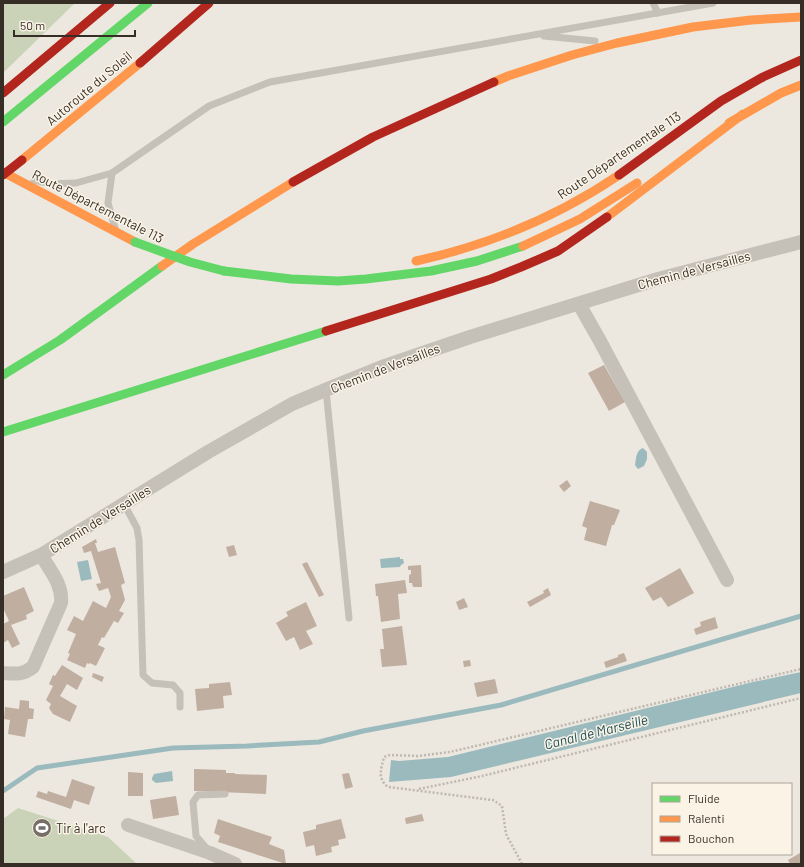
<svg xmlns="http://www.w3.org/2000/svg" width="804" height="867" font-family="Barlow,sans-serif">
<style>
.green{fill:#cad3b8}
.water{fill:#9bbabe}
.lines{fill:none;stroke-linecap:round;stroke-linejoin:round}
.stream{stroke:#9bbabe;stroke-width:5}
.building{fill:#c0aea0}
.path{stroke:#beb8b0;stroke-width:2.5;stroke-dasharray:2 2;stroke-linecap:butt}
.lane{stroke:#c5c0b8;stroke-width:7}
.street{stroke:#c5c0b8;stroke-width:14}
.fast{stroke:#63d668;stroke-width:9}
.slow{stroke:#ff974d;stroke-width:9}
.jam{stroke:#b3261e;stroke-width:9}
.fast-bridge{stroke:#63d668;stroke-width:9}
.jam-bridge{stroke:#b3261e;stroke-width:9}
.labels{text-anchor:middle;stroke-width:3;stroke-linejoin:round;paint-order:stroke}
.street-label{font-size:13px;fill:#362d27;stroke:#faf3e6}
.poi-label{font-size:13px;fill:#362d27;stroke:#faf3e6;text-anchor:start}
.water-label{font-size:14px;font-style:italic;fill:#1b4d58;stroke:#faf3e6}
</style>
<rect width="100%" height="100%" fill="#ece8df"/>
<!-- green -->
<path class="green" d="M3,3H75L3,73Z
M18,808L108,837L137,864H3V819Z"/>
<!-- water -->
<path class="water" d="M643,448L647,452V459L644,466L638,469L635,465C636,459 636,450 643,448Z
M400,557V559H403L404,563L401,565L400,567L381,568L380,559Z
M88,560L92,579L81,581L77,562Z
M801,672V693L451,777L389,782L391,760L399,761L448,757L753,682Z
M172,771L173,781L156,783L152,780V778L154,774Z"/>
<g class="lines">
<!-- stream -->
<path class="stream" d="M3,791L37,768L173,748L247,746L319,742L363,731L501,705L801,616"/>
</g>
<!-- building -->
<path class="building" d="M604,365L625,402L609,411L588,373Z
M567,480L571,486L564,492L559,486Z
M590,501L620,510L614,525H612L606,546L584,540L587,528L582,526Z
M96,539L97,543H95L98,552L115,547L125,583L121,585L125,600L119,611L124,613L118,623L114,621L104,638L102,637L98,645L105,648L96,666L90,663L89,664L87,663L85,668L67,660L70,654L68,653L76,634L67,630L74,616L83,621L93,601L106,608L111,597L108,588L99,591L96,584L101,583L91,551L84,553L82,547Z
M234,545L237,555L229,557L226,547Z
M307,562L324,595L319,597L302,564Z
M421,565L422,587H413L412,583H409V575L411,574V570H408V566Z
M680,568L694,593L668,607L661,597L653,601L645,588Z
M405,580L407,593L398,594L400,619L381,622L378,596H376L375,584Z
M24,587L34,611L26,615L27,619L11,625L20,644L12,648L8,640L3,643V624L9,621L3,608V596Z
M548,588L551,595L530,607L527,602L544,593L543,591Z
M464,598L468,607L459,610L456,602Z
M306,602L317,626L306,631L313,644L300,650L294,637L286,641L276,623L288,616L286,612Z
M715,617L718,628L696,635L694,629L701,626L700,622Z
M402,626L407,665L382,667L380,649H384L382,629Z
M624,653L627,661L606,668L604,662L618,657V655Z
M470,660L471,666L464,667L463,661Z
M62,665L83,678L77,690L67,684L60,696L77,706L70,722L53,714L49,708L51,704L46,700L53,686L49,684L53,675L55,676Z
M93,673L104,677L102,682L92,677Z
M495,679L498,693L477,697L474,683Z
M230,682L232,695L223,696L224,708L197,711L195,689L209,688V684Z
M20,700L29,701V708L34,709L33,719H28L25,737L8,734L10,720L4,719L5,707L19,709Z
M194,769L226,770V773H235V774L267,775L266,794L194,791Z
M128,772L143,773V796H128Z
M349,773L353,787L345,789L342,774Z
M72,779L95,787L89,805L74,800L71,809L36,797L38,791L47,794L48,791L66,797Z
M176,796L179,815L153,819L150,800Z
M422,814L424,821L406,824L405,818Z
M218,819L272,837L269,844L284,850L286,864L218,842L220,836L214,833Z
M341,819L346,838L338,840L339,845L331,847L332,852L316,856L314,845L306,847L303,832L316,829V825Z
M800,853L801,855V864H790L788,860Z"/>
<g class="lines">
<!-- path -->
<path class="path" d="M419,789L482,776L801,698
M522,864L506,834L502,806L493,800L388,787C377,778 381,770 384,757L390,755L419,756L450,752L801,669"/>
<!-- lane -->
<path class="lane" d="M653,3L658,13
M544,36L595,41
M112,173L108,203L115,228
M34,180L51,184L76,183L112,173L209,106L270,82L713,3
M326,390L349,618
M124,504L137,528L139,540L143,675L152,683L173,685L180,693V707
M208,850L196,836L193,802L198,795L225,794"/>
<!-- street -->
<path class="street" d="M579,304L600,341L727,580
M3,572L41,555L208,452L292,404L330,388L382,367L470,337L658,279L801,242
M3,673C15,674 23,675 33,667L61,603C63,585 50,570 41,555
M128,825L210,853L235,864"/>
<!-- fast -->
<path class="fast" d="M3,122L148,3
M224,271L291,279L338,281L366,279L431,271L477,261L523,246
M3,375L60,340L162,266
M3,432L326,331"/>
<!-- slow -->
<path class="slow" d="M494,82L508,76L572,55L617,43L693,27L751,20L801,17
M729,123L781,93L801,85
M22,160L140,63
M3,172L135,242
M607,217L743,114
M523,246L580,219L637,183
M416,261C489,245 557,217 619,175
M162,266L193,244L293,182"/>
<!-- jam -->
<path class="jam" d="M140,63L209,3
M3,93L110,3
M619,175L721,101L763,77L801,60
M293,182L373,137L494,82
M326,331L491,279L521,267L558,251L607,217"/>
<!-- fast-bridge -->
<path class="fast-bridge" d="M135,242L190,262L224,271"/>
<!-- jam-bridge -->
<path class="jam-bridge" d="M3,175L22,160"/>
</g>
<!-- icons -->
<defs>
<symbol id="stadium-disc" viewBox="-11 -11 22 22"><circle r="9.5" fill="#766e67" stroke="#faf3e6"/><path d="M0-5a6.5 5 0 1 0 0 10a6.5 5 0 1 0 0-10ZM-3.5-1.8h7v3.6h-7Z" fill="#fff"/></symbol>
</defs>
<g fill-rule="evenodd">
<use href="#stadium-disc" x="31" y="817" width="22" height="22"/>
</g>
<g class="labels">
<!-- street labels -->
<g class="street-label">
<text transform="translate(89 88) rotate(-40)" y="5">Autoroute du Soleil</text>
<text transform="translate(619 155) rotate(-34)" y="5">Route Départementale 113</text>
<text transform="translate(98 206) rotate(27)" y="5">Route Départementale 113</text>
<text transform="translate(694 270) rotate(-15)" y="5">Chemin de Versailles</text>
<text transform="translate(385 368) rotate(-21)" y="5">Chemin de Versailles</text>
<text transform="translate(100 519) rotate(-32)" y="5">Chemin de Versailles</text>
</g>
<!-- poi labels -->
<g class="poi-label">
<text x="56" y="833">Tir à l'arc</text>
</g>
<!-- water labels -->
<g class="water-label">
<text transform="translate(596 732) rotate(-14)" y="5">Canal de Marseille</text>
</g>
</g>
<!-- border -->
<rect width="804" height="867" fill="none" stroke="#362d27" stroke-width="8"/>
<!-- legend -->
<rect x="652" y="783" width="140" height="72" fill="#faf3e6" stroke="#aca49a"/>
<rect x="660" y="796" width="20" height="6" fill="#63d668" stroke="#aca49a"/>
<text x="688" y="803" font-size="12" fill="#362d27">Fluide</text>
<rect x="660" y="816" width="20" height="6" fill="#ff974d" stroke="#aca49a"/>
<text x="688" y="823" font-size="12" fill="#362d27">Ralenti</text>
<rect x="660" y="836" width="20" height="6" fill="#b3261e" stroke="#aca49a"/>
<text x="688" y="843" font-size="12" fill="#362d27">Bouchon</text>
<!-- scale -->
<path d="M14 30v6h121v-6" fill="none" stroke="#362d27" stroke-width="2"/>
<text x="20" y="30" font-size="12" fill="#362d27" stroke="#faf3e6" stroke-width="3" paint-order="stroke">50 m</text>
</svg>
